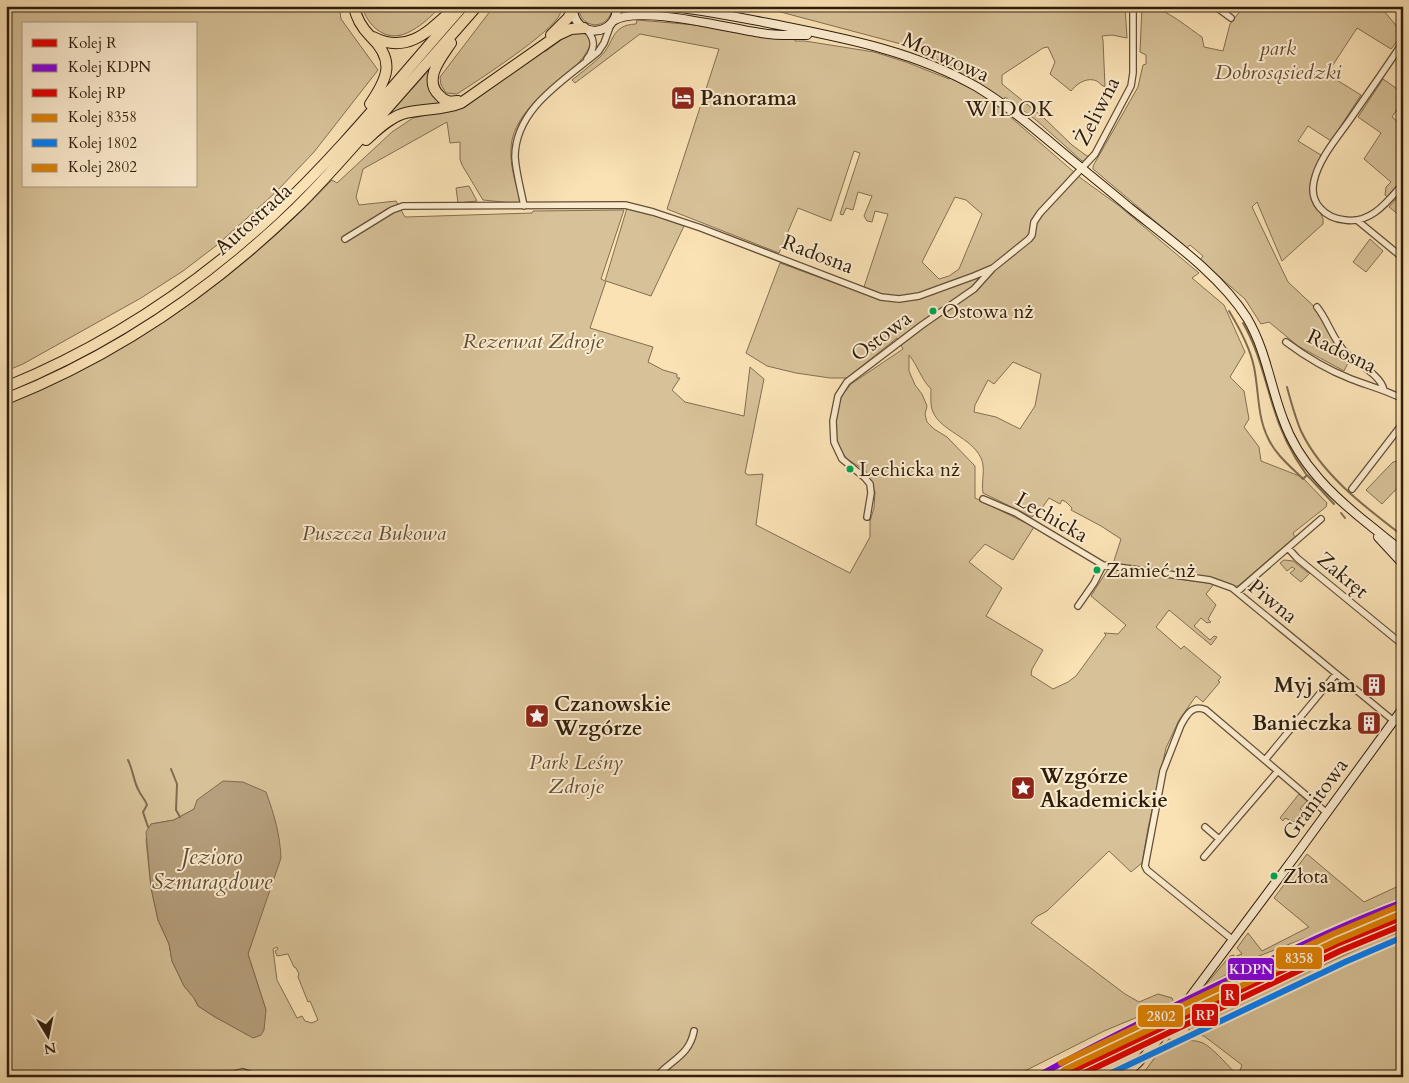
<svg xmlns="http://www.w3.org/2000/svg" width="1409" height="1083" font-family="Cardo,serif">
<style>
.green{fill:#d7c198;stroke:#826f52;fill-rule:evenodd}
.water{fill:#b59f7c;stroke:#7f6b4f}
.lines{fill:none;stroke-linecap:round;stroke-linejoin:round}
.stream{stroke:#7f6b4f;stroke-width:2}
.street-casing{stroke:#614e36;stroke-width:8}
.secondary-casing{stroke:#2e1d0c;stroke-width:10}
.highway-casing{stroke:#2e1d0c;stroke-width:12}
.street{stroke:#fceccf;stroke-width:5.5}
.secondary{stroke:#fceccf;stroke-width:8}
.highway{stroke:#fae2b5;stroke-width:10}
.rail-1-casing{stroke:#fceccf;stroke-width:10}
.rail-2-casing{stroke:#fceccf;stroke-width:10}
.rail-3-casing{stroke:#fceccf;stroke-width:10}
.rail-4-casing{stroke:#fceccf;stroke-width:10}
.rail-5-casing{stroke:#fceccf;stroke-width:10}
.rail-6-casing{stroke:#fceccf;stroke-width:10}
.rail-1{stroke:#e50000;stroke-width:6}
.rail-2{stroke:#8500e5;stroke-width:6}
.rail-3{stroke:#e50000;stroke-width:6}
.rail-4{stroke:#e08302;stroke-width:6}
.rail-5{stroke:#0080ff;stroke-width:6}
.rail-6{stroke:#e08302;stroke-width:6}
.bus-dot{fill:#00a651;stroke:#fceccf;stroke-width:2}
.labels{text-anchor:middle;stroke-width:4;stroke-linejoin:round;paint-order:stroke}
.bus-label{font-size:20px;fill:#2e1d0c;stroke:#fceccf;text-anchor:start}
.park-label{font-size:21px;font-style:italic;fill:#614e36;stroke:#fceccf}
.street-label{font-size:21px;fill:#2e1d0c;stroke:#fceccf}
.poi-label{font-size:21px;font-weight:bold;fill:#2e1d0c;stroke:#fceccf;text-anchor:start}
.neighbourhood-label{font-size:22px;letter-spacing:1px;fill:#2e1d0c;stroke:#fceccf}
.water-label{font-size:22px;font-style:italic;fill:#5d4a33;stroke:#fceccf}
.line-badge{stroke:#fceccf;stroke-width:2}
.badge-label{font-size:14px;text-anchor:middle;font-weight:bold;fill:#fff}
</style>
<rect width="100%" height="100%" fill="#fae2b5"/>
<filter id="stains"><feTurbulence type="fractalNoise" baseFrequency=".004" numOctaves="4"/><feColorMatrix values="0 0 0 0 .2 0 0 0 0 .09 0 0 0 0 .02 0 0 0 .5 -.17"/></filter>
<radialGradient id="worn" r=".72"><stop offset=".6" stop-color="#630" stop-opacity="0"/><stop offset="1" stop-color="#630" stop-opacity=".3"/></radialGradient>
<!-- green -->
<path class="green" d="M6,6H339L341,19L378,70L314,152L276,192L217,245L183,271L141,298L23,364L6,371ZM24,24H196V186H24Z
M362,6H441C431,17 420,27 407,33C385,43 367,25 362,6Z
M494,6H562C561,9 561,12 560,14C553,32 477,81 457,94L446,93L441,85L440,77Z
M579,6H612C612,31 578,31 579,6Z
M758,6H900L913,10L915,6H1125L1127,38L1112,35L1102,36L1103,40L1105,87C1100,85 1099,81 1094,80C1084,78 1076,85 1071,91L1050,74L1055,62L1048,47L1043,48L1002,75V84L1044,118L1072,145L1087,156H1089L1085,161H1082L1036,120L1005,97L1000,108L1082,179L1118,205L1199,273L1192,278L1224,305L1245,352L1230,377L1244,391L1249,419L1244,427L1259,447L1261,461L1302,477L1327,503L1326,507L1293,533L1295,537L1238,586H1233L1113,564L1121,539L1101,526L1071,510L1072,508L1066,502L1062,500L1060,504L1049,498L1042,508L1032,517L983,493C981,481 986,469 981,458C971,437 941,431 933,412C930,406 931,396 931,389C921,379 918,366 909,355V371L915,385L922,394L927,406L925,414L927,422L934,429L947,437L975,466V498L1034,527L1013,560L985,544L969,562L1002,588L986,616L1043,650L1032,669L1031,675L1053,689L1068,682L1076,676L1106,635L1104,633L1118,634L1126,625L1091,596L1108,569L1214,584L1206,594L1216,605L1208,619L1211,622L1207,623L1201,618L1194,626L1210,640L1214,636L1217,637L1211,645L1169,610L1156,627L1181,649L1184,646L1221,677L1218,681L1220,682L1203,702L1196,696L1179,720L1166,748L1148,828L1142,863L1131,872L1109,851L1047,911L1036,917L1031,923L1125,994L1139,1002L1158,994L1172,998L1174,1003L1165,1008L1164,1006L1104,1031L1013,1077H6V405C134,351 236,281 332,180L337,183L392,132L413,118L459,108L540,51H546L561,40L560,37C565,34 579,30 585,34C609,48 541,94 533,104C524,113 517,124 513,136C507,159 515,182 522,204L483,200L462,165L460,159V142L450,143L447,122L363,169L356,197L359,205L396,201L405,217L532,213L533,211L624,210L601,279L605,281L627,208L656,215L684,226L651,296L606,281L590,328L653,347L648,362L663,370L677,374V378H680L672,390L685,402L744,416L750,367L764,379L745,473L748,475L763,474L756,525L850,573L870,537V521L874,508L875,492L866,471L847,459L840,449L836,437L835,421L838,407L842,395L851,384L903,349L897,338L847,378H830L796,373L767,366L746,353L780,263L862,293L888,214L875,211L872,222L867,221L864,216L872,196L858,192L853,210L846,208L843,215L840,214L860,153L854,151L831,221L798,208L779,253L667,209L719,49L640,34L575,83L572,80C581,73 591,65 600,57C615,43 610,25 636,24L637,20L696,25L760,37L795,38V41H805L874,52L906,62L949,79L957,68L901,44ZM955,197L966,200L982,214L959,269L949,276L939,279L922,262ZM1013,362L1041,374L1035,406L1020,429L996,417L974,412L975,405L988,380L994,384ZM194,809L261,914L248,954L266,1010L247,1035L240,1030L215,1017L198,1006L194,998L184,986L172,961L169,944L158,920L151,888L146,840L151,824L174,820ZM277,947L278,949L275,951L277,956L288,954L294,967L296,968L299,974L298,977L308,1002L310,1001L318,1020L312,1023L305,1021L302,1016L297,1018L277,980L273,949Z
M1142,6C1164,6 1184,25 1202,37L1204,47L1223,51L1230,24L1244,6H1380L1403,34L1391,49L1357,28L1327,74L1361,95L1331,141L1308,126L1298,141L1321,155C1316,166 1312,187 1313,199C1314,208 1325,214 1323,224L1282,261L1257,202L1252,207L1288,282L1319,311L1350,359L1344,371L1298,346L1269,322L1261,324L1245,299L1200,260L1203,256L1190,245L1187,248L1093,169V166L1138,87L1143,65L1146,64V55L1140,52Z
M432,66L441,103L386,118L429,70Z
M1383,79L1403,93V100L1392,117L1403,126V178L1387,197L1385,195L1386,187L1391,182L1364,159L1381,133L1358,117Z
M469,186L477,201L458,203L456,188Z
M1403,191V218L1389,207Z
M1370,239L1383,251L1366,272L1353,262Z
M1399,461L1403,463V482L1382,504L1366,490L1393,462Z
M1284,560L1293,561L1307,572L1310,573L1301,582L1290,573L1295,569L1292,567L1287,571L1280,563Z
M1299,794L1307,801L1300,809L1303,811L1294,822L1285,818L1283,821L1280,818Z
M1307,854L1364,902L1403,884V897L1369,910L1318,933L1259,956L1203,988L1230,956L1234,955V957L1242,954L1237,948L1248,933L1262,951L1309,927L1274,898Z
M1403,931V1077H1133L1144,1072L1169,1039C1180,1042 1190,1039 1200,1042C1210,1044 1230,1068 1238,1076L1242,1065L1204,1036L1190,1033L1188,1027L1379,939Z"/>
<!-- water -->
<path class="water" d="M223,781L243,782L266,792C274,814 280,834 281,858L248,954L266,1010L264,1030L261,1035L253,1038L215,1017L198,1006L194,998L184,986L172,961L169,944L158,920L151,888L146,832L151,824L174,820L194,809L197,800Z"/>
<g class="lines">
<!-- stream -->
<path class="stream" d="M1229,311C1240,329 1250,347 1254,367C1259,391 1257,416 1268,438C1275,454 1291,467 1303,479L1307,475L1334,504
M1243,323C1258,349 1264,377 1273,406C1280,430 1291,453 1306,474
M1287,387C1291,402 1295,417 1301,431C1322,475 1365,507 1403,536
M1341,513L1345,518
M128,760C133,770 134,783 139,791C141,796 145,799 147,805L143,812L148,827
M171,769L177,784L176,810L180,817"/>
<defs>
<path id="street" d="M1215,6L1231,18
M1400,6L1403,13
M585,28C595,38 596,47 587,59
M1403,42C1386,68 1368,93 1351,118C1338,137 1319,158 1314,181C1309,202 1324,218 1345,220C1371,224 1387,202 1403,184
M524,206C521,190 516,173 515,157C515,108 565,80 598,52L604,43L611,24
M1358,221L1403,258
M345,239L392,210L403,206L625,205L653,212L701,228L881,297L899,299L919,296L974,276L993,268L1029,239L1032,235L1034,222L1040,213L1095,154L1131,86L1133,73V6
M1317,307C1329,322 1333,341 1347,354C1358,365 1380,374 1384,390
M1286,342C1306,357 1328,370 1351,379C1369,386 1386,390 1403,399
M1352,489L1403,423
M983,499L1016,513L1103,565L1210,580L1232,588L1395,722
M867,517L871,493L870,484L865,478L842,459L834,442L833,421L838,396L847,382L922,325L974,289L992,269
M1288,548L1297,558L1403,645
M1237,592L1321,519
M1078,606L1094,583L1103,565
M1265,760L1336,674
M1205,827L1219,839
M1204,857L1277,772
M1233,940L1147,870L1145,866L1163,771L1181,725C1187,714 1193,704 1206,710L1327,813
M186,1075L235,1074L243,1072L258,1077
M656,1077C672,1059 689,1056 694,1031"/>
<path id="secondary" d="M662,6C699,9 736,17 773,24C843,38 914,51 977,87C1005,104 1030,125 1055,146C1080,167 1105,187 1130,208C1170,240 1220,275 1247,318C1266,350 1270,385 1283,419C1299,465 1335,498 1372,527C1382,535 1392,544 1403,551
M573,8C574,40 618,37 617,6
M613,21C638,4 730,29 761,33C776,36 792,35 807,35
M1378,537L1403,564
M1123,1077L1139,1062L1158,1040L1296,855L1403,708"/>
<path id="highway" d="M354,6C356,19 362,28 371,37C396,61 387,79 370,104
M551,35L568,18L573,10
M373,37C406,54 427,33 450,12
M451,43C441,58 422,80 440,96C445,102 451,102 458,101
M366,140C376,131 388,119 402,114C421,108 442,111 461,103L558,35L571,29L584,28
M6,387C104,347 194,288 272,216C341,152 400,77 463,6
M6,399C114,356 212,289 295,209C324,181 350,150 377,120C410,82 444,44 477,6"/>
</defs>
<!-- street casing -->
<use href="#street" class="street-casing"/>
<!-- secondary casing -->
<use href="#secondary" class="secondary-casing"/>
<!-- highway casing -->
<use href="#highway" class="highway-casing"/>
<!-- street -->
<use href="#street" class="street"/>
<!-- secondary -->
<use href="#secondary" class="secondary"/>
<!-- highway -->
<use href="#highway" class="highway"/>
<defs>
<path id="rail-1" d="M1059,1077L1337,944L1403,917"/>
<path id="rail-2" d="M1036,1077C1102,1041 1169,1008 1236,976C1291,950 1346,923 1403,902"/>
<path id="rail-3" d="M1076,1077L1340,951L1403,925"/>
<path id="rail-4" d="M1064,1070L1336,941L1400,914"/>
<path id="rail-5" d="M1103,1077L1345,962L1403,937"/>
<path id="rail-6" d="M1061,1063L1333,934L1397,907"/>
</defs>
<!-- rail-1 casing -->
<use href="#rail-1" class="rail-1-casing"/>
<!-- rail-2 casing -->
<use href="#rail-2" class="rail-2-casing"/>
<!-- rail-3 casing -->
<use href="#rail-3" class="rail-3-casing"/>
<!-- rail-4 casing -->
<use href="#rail-4" class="rail-4-casing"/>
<!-- rail-5 casing -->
<use href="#rail-5" class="rail-5-casing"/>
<!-- rail-6 casing -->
<use href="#rail-6" class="rail-6-casing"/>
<!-- rail-1 -->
<use href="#rail-1" class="rail-1"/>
<!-- rail-2 -->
<use href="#rail-2" class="rail-2"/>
<!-- rail-3 -->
<use href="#rail-3" class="rail-3"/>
<!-- rail-4 -->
<use href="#rail-4" class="rail-4"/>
<!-- rail-5 -->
<use href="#rail-5" class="rail-5"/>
<!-- rail-6 -->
<use href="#rail-6" class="rail-6"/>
</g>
<!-- icons -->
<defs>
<symbol id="hotel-square" viewBox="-11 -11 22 22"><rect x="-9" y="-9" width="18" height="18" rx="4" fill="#8f2418" stroke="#fceccf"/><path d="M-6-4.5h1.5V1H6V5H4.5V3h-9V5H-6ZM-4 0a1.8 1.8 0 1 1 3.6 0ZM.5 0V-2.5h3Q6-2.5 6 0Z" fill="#fff"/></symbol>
<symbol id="building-square" viewBox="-11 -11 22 22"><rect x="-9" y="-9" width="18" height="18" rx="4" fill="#8f2418" stroke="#fceccf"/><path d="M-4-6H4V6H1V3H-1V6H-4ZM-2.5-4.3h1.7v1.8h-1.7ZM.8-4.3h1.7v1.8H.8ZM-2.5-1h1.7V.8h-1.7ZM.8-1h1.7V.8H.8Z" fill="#fff"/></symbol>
<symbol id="sight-square" viewBox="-11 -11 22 22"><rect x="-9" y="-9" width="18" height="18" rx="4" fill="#8f2418" stroke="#fceccf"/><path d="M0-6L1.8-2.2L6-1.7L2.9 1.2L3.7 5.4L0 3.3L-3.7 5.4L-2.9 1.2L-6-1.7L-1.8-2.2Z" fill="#fff"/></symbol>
</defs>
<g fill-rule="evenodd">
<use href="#hotel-square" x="669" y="84" width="28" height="28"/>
<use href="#building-square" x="1360" y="671" width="28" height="28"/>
<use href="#sight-square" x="523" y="702" width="28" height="28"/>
<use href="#building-square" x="1355" y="709" width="28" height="28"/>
<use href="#sight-square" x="1009" y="774" width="28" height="28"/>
</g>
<!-- markers -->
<g class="bus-dot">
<circle cx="933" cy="311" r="4.5"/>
<circle cx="850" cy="469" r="4.5"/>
<circle cx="1097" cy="570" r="4.5"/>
<circle cx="1274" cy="876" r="4.5"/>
</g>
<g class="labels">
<!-- bus labels -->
<g class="bus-label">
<text x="942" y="318">Ostowa nż</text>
<text x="859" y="476">Lechicka nż</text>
<text x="1106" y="577">Zamieć nż</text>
<text x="1283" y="883">Złota</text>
</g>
<!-- park labels -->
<g class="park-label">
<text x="1278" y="55">park<tspan x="1278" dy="24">Dobrosąsiedzki</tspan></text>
<text x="533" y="348">Rezerwat Zdroje</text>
<text x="374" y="540">Puszcza Bukowa</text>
<text x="576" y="769">Park Leśny<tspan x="576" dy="24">Zdroje</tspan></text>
</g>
<!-- street labels -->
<g class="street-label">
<text transform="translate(946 57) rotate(24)" y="7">Morwowa</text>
<text transform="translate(1097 111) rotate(-63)" y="7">Żeliwna</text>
<text transform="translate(253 219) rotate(-42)" y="7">Autostrada</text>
<text transform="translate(818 254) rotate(21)" y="7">Radosna</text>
<text transform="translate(881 336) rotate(-37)" y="7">Ostowa</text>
<text transform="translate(1342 351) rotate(26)" y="7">Radosna</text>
<text transform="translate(1052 517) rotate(30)" y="7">Lechicka</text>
<text transform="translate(1343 575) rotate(40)" y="7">Zakręt</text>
<text transform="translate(1273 601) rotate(39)" y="7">Piwna</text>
<text transform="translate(1315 799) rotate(-54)" y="7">Granitowa</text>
</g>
<!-- poi labels -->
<g class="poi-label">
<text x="700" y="105">Panorama</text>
<text x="1356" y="692" text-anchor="end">Myj sam</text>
<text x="554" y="711">Czanowskie<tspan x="554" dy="24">Wzgórze</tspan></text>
<text x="1352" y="730" text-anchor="end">Banieczka</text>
<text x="1040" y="783">Wzgórze<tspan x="1040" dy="24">Akademickie</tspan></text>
</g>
<!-- neighbourhood labels -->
<g class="neighbourhood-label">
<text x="1010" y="116">WIDOK</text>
</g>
<!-- water labels -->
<g class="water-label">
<text x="212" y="864">Jezioro<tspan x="212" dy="25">Szmaragdowe</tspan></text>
</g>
</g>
<g class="line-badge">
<rect x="1275" y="946" width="48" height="24" rx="5" fill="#e08302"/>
<rect x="1227" y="957" width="48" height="24" rx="5" fill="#8500e5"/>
<rect x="1220" y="983" width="20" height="24" rx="5" fill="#e50000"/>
<rect x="1191" y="1003" width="28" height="24" rx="5" fill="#e50000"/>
<rect x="1137" y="1004" width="47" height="24" rx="5" fill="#e08302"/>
</g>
<g class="badge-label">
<text x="1299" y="963">8358</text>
<text x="1251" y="974">KDPN</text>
<text x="1230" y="1000">R</text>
<text x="1205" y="1020">RP</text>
<text x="1161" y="1021">2802</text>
</g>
<!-- margin -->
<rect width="1409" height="1083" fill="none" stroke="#fae2b5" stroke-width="25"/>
<rect x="8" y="8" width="1394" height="1068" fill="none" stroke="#2e1d0c" stroke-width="2.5"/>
<rect x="12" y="12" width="1384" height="1058" fill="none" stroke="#2e1d0c"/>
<!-- legend -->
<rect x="22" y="22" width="175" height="165" fill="#fceccf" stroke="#aa9981"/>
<rect x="32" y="39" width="25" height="8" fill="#e50000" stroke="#aa9981"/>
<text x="68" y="48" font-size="15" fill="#2e1d0c">Kolej R</text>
<rect x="32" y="64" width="25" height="8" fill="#8500e5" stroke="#aa9981"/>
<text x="68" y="72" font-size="15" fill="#2e1d0c">Kolej KDPN</text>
<rect x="32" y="89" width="25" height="8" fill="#e50000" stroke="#aa9981"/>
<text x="68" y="98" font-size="15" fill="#2e1d0c">Kolej RP</text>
<rect x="32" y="114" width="25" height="8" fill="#e08302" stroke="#aa9981"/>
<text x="68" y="122" font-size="15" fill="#2e1d0c">Kolej 8358</text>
<rect x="32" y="139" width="25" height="8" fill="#0080ff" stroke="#aa9981"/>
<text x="68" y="148" font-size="15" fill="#2e1d0c">Kolej 1802</text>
<rect x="32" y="164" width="25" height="8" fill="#e08302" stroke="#aa9981"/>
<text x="68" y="172" font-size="15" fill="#2e1d0c">Kolej 2802</text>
<!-- north arrow -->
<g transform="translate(48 1036) rotate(170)" stroke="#fceccf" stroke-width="4" paint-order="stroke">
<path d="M0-4L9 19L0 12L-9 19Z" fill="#2e1d0c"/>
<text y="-8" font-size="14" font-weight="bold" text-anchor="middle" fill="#2e1d0c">N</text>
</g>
<rect width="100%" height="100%" filter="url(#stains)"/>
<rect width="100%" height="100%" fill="url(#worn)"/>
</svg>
